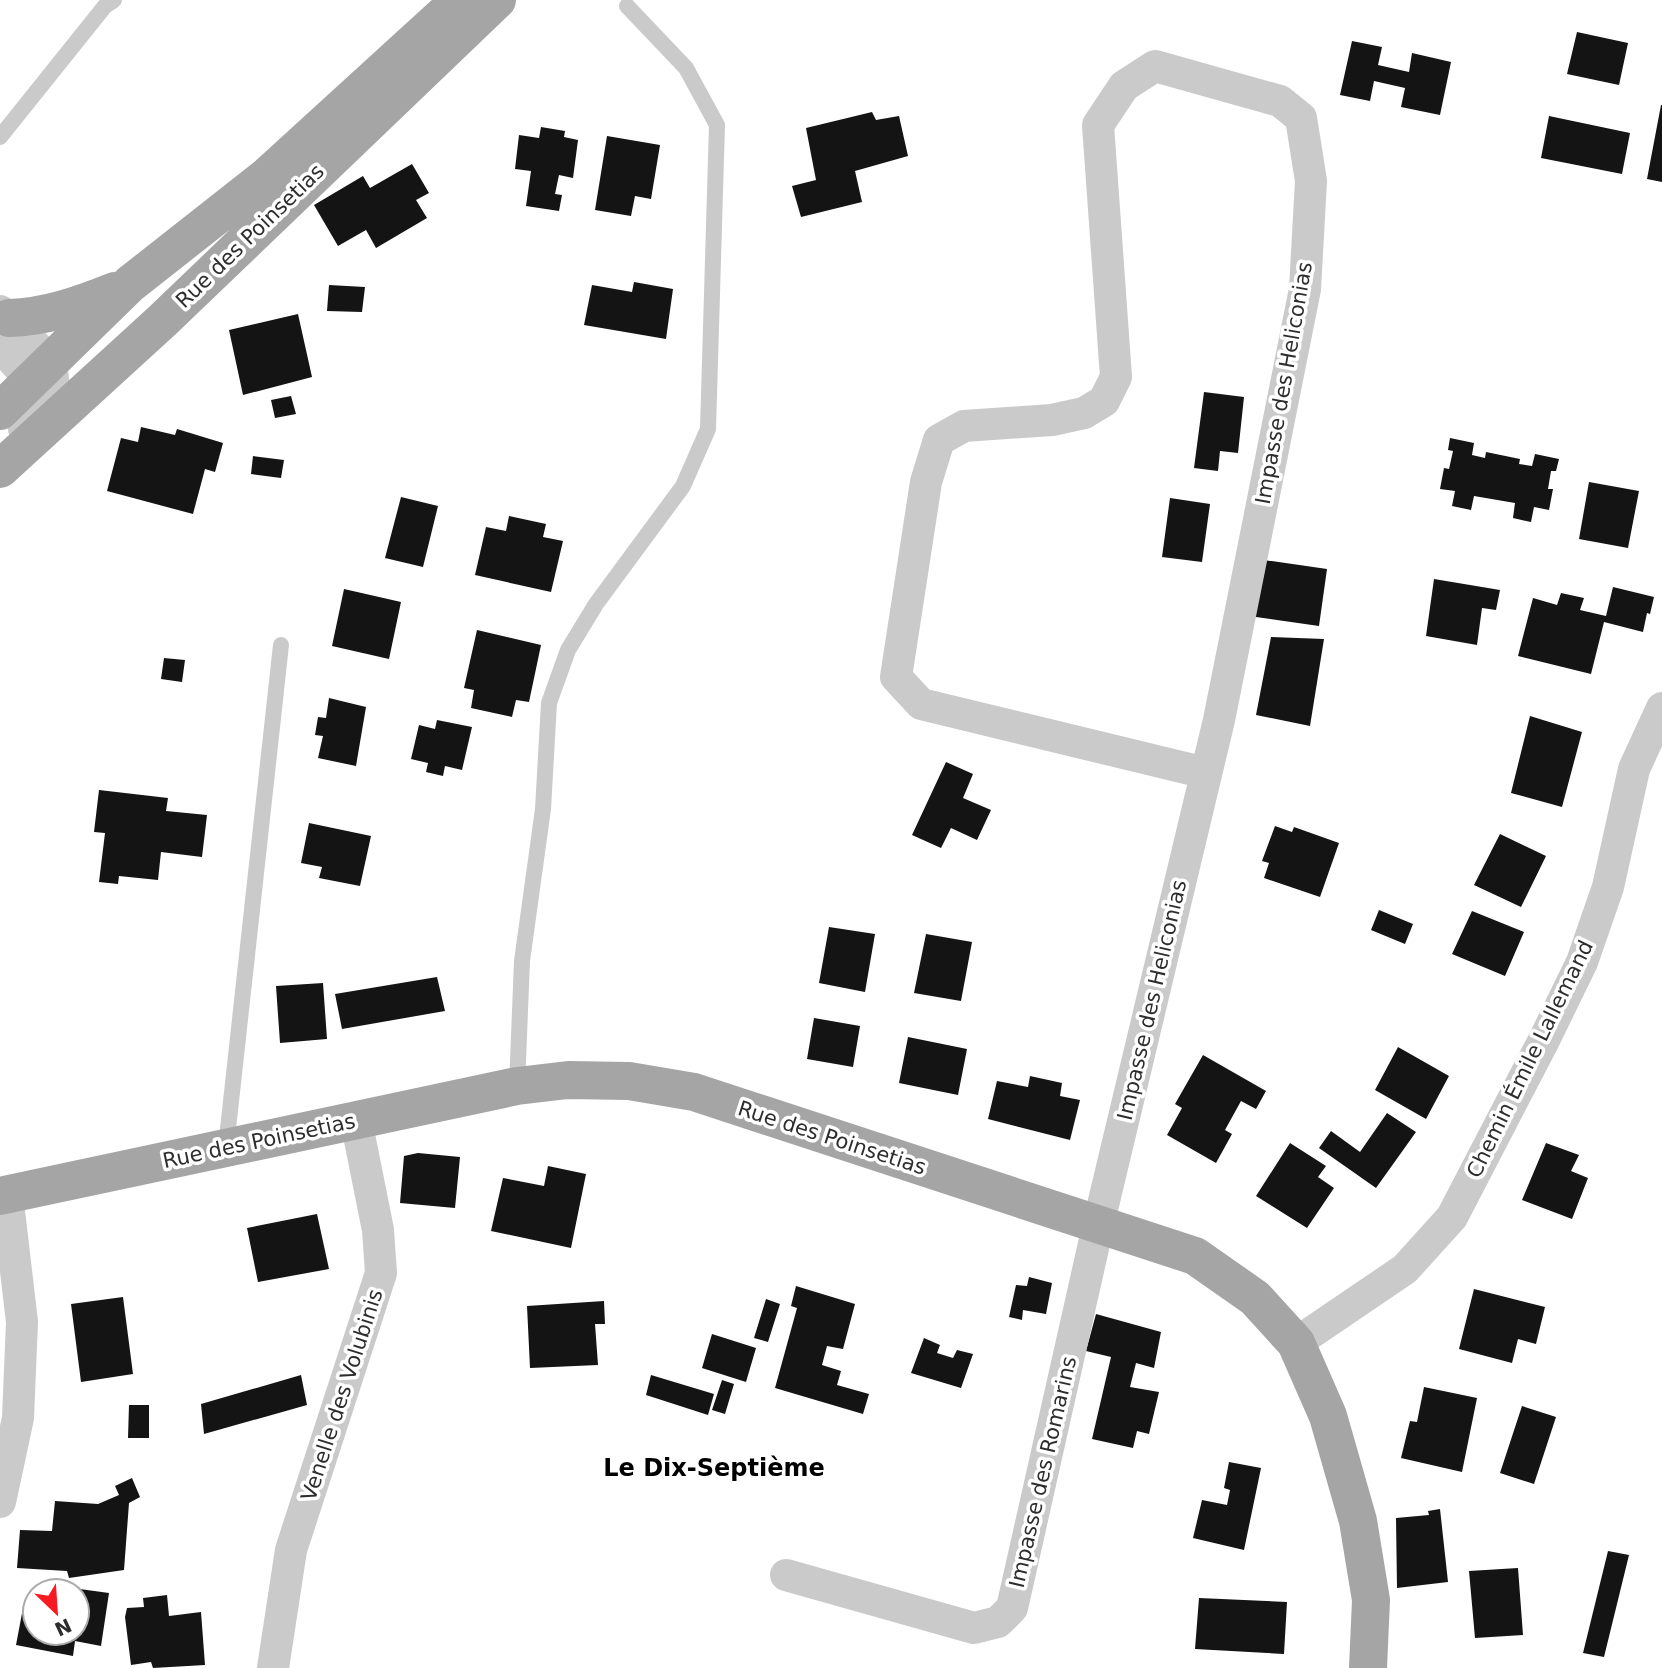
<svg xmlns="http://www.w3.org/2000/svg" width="1662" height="1668" font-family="'DejaVu Sans',sans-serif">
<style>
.building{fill:#141414}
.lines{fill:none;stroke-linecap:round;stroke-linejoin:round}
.service{stroke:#cacaca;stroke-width:16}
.minor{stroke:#cacaca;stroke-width:32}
.primary{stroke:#a5a5a5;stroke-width:38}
.labels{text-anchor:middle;stroke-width:7;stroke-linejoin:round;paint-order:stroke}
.street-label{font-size:21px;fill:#2d2d2d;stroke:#fff}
.quarter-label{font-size:24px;font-weight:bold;fill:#000;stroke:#fff}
</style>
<rect width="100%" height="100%" fill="#fff"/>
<!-- building -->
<path class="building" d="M1577,32L1628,43L1619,85L1567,74Z
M1352,41L1382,47L1378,65L1409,72L1412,53L1451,62L1440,115L1401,107L1405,88L1374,81L1370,101L1340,95Z
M1661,105H1662V182L1647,179Z
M872,112L876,120L899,116L908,156L855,171L862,202L801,217L792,186L816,180L806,128Z
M1549,116L1630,133L1622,174L1541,158Z
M541,127L565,131L564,137L578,140L573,178L559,175L555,194L562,195L559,211L526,206L531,171L515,169L519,135L539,138Z
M607,136L660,145L651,199L635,196L631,216L595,210Z
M412,164L429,193L416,200L427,218L376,248L366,230L338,246L314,205L363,176L370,188Z
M634,282L673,289L666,339L584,325L592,285L632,292Z
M329,285L365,287L362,312L327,311Z
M298,314L312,377L243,395L229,330Z
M1204,392L1244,397L1238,453L1220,451L1218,471L1194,468Z
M291,396L296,414L275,418L271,400Z
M141,427L175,435L177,429L223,443L215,472L205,469L193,514L107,491L121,438L138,442Z
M1450,438L1474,443L1472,455L1485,458L1486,452L1520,459L1519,464L1532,466L1535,454L1559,459L1556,471H1551L1548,489H1553L1549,510L1534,507L1531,522L1513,518L1515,503L1474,496L1471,510L1452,506L1455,491L1440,489L1444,468L1449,469L1453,451L1448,450Z
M253,456L284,460L281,478L251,474Z
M1589,482L1639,491L1628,548L1579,539Z
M401,497L438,506L423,567L385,558Z
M1170,498L1210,504L1202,562L1162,557Z
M509,516L546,524L543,537L563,541L551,592L475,575L486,527L506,531Z
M1257,559L1327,569L1319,626L1249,616Z
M1434,579L1500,590L1496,610L1482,608L1477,645L1426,636Z
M1613,587L1654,597L1650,614L1647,613L1643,632L1604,622L1591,674L1518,656L1533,598L1557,605L1561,593L1584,598L1580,610L1606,616Z
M344,589L401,602L389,659L332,646Z
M477,630L541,645L529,702L516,700L512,717L471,708L474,690L464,688Z
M1271,637L1324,639L1310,726L1256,715Z
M164,658L185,660L182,682L161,679Z
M329,698L366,707L356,766L318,758L323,736L315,735L318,717L326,718Z
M1530,716L1582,732L1562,807L1511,793Z
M437,720L472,727L462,770L445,766L443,776L426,772L428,763L411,759L419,725L435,729Z
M946,762L973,774L963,798L991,810L977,840L951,828L941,848L912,835Z
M99,790L168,798L166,811L207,815L202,857L161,852L158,880L119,876L118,884L99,882L105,833L94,832Z
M309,823L371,836L360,886L319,878L322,867L301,863Z
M1275,826L1292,832L1294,827L1339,843L1320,897L1264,878L1269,863L1262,861Z
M1500,834L1546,856L1521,907L1474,885Z
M1379,910L1413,924L1405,944L1371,930Z
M1472,911L1524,932L1505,976L1452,954Z
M829,927L875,934L865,992L819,983Z
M926,934L972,942L961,1001L914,993Z
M437,977L445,1011L342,1029L335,994Z
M323,983L327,1039L280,1043L276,986Z
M814,1018L860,1026L853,1067L807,1059Z
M908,1037L967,1049L958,1095L899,1083Z
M1398,1047L1449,1076L1426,1119L1375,1090Z
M1203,1055L1266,1091L1256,1109L1241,1101L1225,1130L1232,1134L1216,1163L1167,1135L1182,1108L1175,1104Z
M1030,1076L1062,1083L1060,1096L1080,1100L1070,1140L988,1119L997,1081L1028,1087Z
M1387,1113L1416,1132L1376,1188L1319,1148L1331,1131L1360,1152Z
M1290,1143L1326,1166L1318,1177L1334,1188L1307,1228L1256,1196Z
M1546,1143L1579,1155L1571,1171L1588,1178L1572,1219L1522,1200Z
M418,1153L460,1157L455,1208L400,1203L404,1156Z
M548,1166L586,1174L571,1248L491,1231L503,1178L544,1186Z
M317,1214L329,1269L258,1282L247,1228Z
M1029,1277L1052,1283L1046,1314L1023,1310L1022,1320L1009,1317L1016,1285L1027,1286Z
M796,1286L855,1304L843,1349L827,1346L822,1365L841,1371L837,1385L869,1394L863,1414L775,1388L797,1308L791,1306Z
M1474,1289L1545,1307L1536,1344L1518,1339L1512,1363L1459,1349Z
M123,1297L133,1374L81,1382L71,1304Z
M766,1299L780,1304L768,1342L754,1338Z
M604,1301L605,1324H595L598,1365L530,1368L527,1306Z
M1096,1314L1161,1332L1154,1368L1136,1363L1130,1387L1159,1392L1149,1434L1137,1431L1133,1448L1092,1439L1111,1357L1086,1351Z
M712,1334L756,1348L746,1382L702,1368Z
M924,1338L940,1345L937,1353L953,1358L957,1350L973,1354L961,1388L911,1373Z
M301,1375L307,1405L204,1434L201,1404Z
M651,1375L714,1394L708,1415L646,1395Z
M722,1380L734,1384L725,1414L712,1410Z
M1424,1387L1477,1398L1462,1472L1401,1458L1410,1421L1417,1422Z
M129,1405H149V1438H128Z
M1522,1406L1556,1417L1534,1484L1500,1473Z
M1229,1462L1261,1468L1244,1550L1193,1538L1202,1500L1227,1505L1230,1490L1224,1488Z
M132,1478L140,1497L129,1503L124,1570L69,1578L67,1571L17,1568L20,1530L52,1531L55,1501L98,1504L119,1495L115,1486Z
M1440,1509L1448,1582L1397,1588L1396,1518L1429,1515L1428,1511Z
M1608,1551L1629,1555L1604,1657L1583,1653Z
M1518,1568L1523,1635L1475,1638L1469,1571Z
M43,1584L109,1593L101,1646L75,1641L73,1656L16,1645L23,1608L35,1609V1633H77V1591H42Z
M167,1595L169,1616L201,1612L205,1665L153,1668L151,1662L131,1665L125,1617L127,1608L144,1607L143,1598Z
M1199,1598L1287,1602L1284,1654L1195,1649Z"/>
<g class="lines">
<!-- service -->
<path class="service" d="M0,137L105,6L114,0
M517,1086L522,961L543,809L549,703L568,650L596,604L683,486L708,429L717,125L686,68L627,6
M226,1147L281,645"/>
<!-- minor -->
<path class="minor" d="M0,311L51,361L54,389L41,412L24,429
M0,347L32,381L53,389
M1296,1343L1405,1269L1452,1217L1545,1038L1582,962L1608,887L1634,769L1662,708
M0,1502L18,1418L22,1322L7,1194
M786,1575L974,1628L998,1622L1012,1608L1098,1226L1219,720L1305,289L1311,181L1301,118L1280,101L1155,66L1124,86L1098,125L1116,377L1104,401L1084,413L1052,420L964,426L939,440L926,482L896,677L921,704L1206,773
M273,1668L291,1550L381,1273L378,1230L356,1120"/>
<!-- primary -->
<path class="primary" d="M9,318C46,317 80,305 115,291
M0,411L130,284L266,177L460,0
M0,469L162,321L497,0
M0,1196L517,1086L568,1080L629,1081L694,1092L1195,1256L1255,1298L1296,1343L1328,1416L1358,1521L1371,1600L1368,1668"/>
</g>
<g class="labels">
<!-- street labels -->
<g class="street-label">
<text transform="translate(250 236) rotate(-44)" y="7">Rue des Poinsetias</text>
<text transform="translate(1284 383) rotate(-80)" y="7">Impasse des Heliconias</text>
<text transform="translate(1152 1000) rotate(-77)" y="7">Impasse des Heliconias</text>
<text transform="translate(1530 1059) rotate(-64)" y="7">Chemin Émile Lallemand</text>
<text transform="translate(832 1138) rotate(18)" y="7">Rue des Poinsetias</text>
<text transform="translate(259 1141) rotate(-12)" y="7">Rue des Poinsetias</text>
<text transform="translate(342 1395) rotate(-72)" y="7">Venelle des Volubinis</text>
<text transform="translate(1043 1472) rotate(-77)" y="7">Impasse des Romarins</text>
</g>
<!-- quarter labels -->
<g class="quarter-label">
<text x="714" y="1476">Le Dix-Septième</text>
</g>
</g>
<!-- north arrow -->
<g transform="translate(56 1612) rotate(155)"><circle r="33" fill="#ffffff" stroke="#ababab" stroke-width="2"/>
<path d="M0-5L12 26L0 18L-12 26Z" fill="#f71b21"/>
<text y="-10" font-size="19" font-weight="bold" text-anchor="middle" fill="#2d2d2d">N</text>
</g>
</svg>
